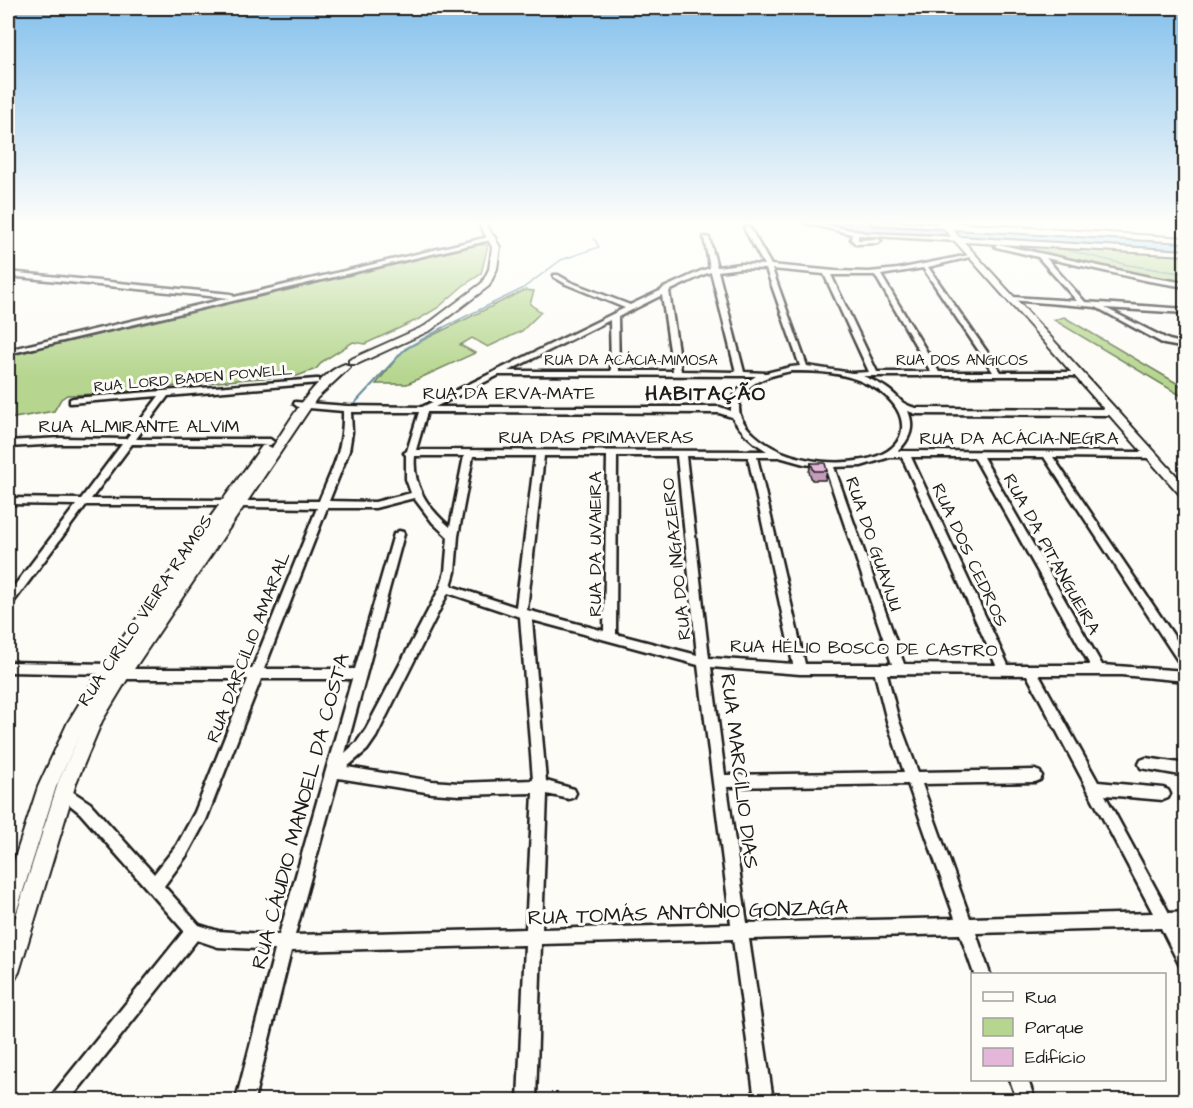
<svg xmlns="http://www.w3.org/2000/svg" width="1193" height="1108" font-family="'Architects Daughter',sans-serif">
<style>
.green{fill:#b6d68f;stroke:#697956;stroke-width:1.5}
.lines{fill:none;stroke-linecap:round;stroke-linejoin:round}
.stream-far1{stroke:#618a9c;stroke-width:1.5}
.stream{stroke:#618a9c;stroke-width:2}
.river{fill:#8fd3f1;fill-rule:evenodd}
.minor-casing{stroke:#1c1c1c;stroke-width:5}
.major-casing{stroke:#1c1c1c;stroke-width:4}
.minor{fill:#fdfcf7;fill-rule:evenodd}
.major{fill:#fdfcf7;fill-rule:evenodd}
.wall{fill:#c39dbb;stroke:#1c1c1c;stroke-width:1.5}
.building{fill:#e3b6da;stroke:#1c1c1c;stroke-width:1.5}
.labels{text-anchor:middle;stroke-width:6;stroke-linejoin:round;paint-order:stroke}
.far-street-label{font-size:15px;fill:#1c1c1c;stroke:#fdfcf7}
.street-label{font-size:18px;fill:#1c1c1c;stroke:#fdfcf7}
.far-district-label{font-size:20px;font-weight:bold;letter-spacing:1.5px;fill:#1c1c1c;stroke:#fdfcf7}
.near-street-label{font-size:21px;fill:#1c1c1c;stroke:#fdfcf7}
</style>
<rect width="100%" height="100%" fill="#fdfcf7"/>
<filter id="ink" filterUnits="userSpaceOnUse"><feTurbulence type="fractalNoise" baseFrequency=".0167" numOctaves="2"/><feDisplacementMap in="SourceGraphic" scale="12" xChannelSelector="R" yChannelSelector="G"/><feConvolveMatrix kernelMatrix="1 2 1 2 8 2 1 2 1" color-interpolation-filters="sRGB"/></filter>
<g filter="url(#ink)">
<!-- green -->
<path class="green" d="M814,222H863L943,229L951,237L882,235Z
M955,230L1185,242V250L965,238Z
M1029,244L1185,253V285L1040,255Z
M479,245H488L481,274L464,285L439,307L419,319L365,344L353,342L323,361L316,369L297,376L247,379L101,394L67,395L61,399L54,411L8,419V356Z
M525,290L534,291L530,304L541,312L522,331L488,347L472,338L460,345L475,353L407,384H376L401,353L411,346Z
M1064,317L1185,388V398L1054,320Z"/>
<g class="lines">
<!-- stream-far1 -->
<path class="stream-far1" d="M1050,246L1128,265L1186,274
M440,329L522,289L561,260L599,247L594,239"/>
<!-- stream -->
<path class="stream" d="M355,403L405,349L443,328"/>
<!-- river -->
<path class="river" d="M832,222L1186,244V250L902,234L853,229L833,224Z"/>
<defs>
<path id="minor" d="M802,222H811L866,233L958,237L961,239L958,241L858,235V240L878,239L881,241L878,243L856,244L851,239L852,234Z
M871,222L946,224L949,226L946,228L874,224Z
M747,226L750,228L771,265L835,271L869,272L898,269L974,254V256L928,267L1001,372H1078L1082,374L1078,376H863C872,380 881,384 889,390C901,399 900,404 916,408L1112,409L1116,412L1112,415L916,414L908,411C915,427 910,439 898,451L1151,452L1156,455L1151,458L1053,457L1186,654V669L1182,667L1044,457H983L1102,665L1186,671V681L1121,675H1039L1098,782L1163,788L1168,790L1170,794L1168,798L1163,800L1105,795L1169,913L1186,912V928H1177L1186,943V968L1180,966L1161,928L976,933L990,974H974L960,934L749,939L773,1100H755L733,939L541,944L536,1100H518L525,945L291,951L254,1100H236L275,950L218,947L197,940L70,1100H50L53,1094L184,931L80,813L59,796L57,792L59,788L64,786L90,803L154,874L177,845L195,812L248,679H122L118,677L116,674L118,671L122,669H252L317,508L239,507L234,504L239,501H319C333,468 344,448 343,411L298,407L294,404L295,402L347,406L422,407L625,308L566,284L554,277V275H558L570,282L630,305L662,290L663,288L666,287L701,271L710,268L704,237L709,238L717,267L741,264L764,265L744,228ZM741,268L766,269L800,366L791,367L766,373L744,372L718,271ZM923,268L993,372H939L881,275ZM772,269L824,274L869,372L852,373L807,366ZM711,272L736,372L681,371L669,291L705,274ZM831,275H875L931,372H877ZM662,295L673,371H619L618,317ZM610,320L611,371H508ZM791,371C817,371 844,372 867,384C911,404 918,450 863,460C837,465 807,462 782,452C763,444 727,420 743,395C752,379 775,375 791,371ZM499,375L756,376C743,384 730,394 731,411L720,407H435ZM351,412H419L407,451L404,453L406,455V479L411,493L375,502L329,501L349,451L352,432ZM427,412L719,413L732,417C741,432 752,442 767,451L416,450ZM415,456H464L450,527C428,508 412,486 415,456ZM473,456H535L516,607L451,586L455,572L458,536ZM544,456H607L604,631L527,610ZM617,456H677L697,655L616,634ZM686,456L748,457L793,664L709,658ZM757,457H779L804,464L825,467L892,664H805ZM890,457H902L996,665L904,664L834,467L861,466ZM911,457H974L1090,665H1008ZM414,498L433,523L448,537L445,572L440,588L366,729L357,742L345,753L404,534L403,532L399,531L394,534L355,669H264L327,508H375ZM448,593L520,617L533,780L459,783L432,781L347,767L367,750L376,737ZM532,620L698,665L731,924L542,929L547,794L569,799L574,797L576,793L574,789L546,781ZM711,667L800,674H875L887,721L904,772L725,775ZM887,674L1027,675L1153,913L970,918L922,784L1035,782L1040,780L1042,776L1040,772L1035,770L918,772L899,721ZM261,679H352L279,935L218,931L199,925L164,886L187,855L206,820ZM338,778L432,793L459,795L533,793L526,929L295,935ZM908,784L955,918L747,923L727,787Z
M493,236L496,238L495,239L8,354V350L229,298L8,276V272L231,294L234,297Z
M998,244L1149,277L1186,283V287L1149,281L1046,258L1085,302L1186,309V313L1105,308L1169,340L1186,344V348L1164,344L1096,307L1010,300L1009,299L1012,297L1077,301L1038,257L996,247L995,246Z
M316,379H319V383L168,396L136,439H270L274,442L270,445L132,444L91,499L227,500L230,501L232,503L230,505H86L12,604L8,605V594L76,505L8,504V498L81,499L122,444H60L8,447V441L60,438L126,439L159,396L70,403V399L73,398Z
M8,662L109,664L113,666L115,669L113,672L109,674L8,672Z
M1146,758L1186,764V776L1141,768L1139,764L1141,760Z
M1010,1080H1028L1035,1100H1017Z"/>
<path id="major" d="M478,222H485L500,247L497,269L489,286L431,330L357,364H349V360L425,326L482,283L489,269L492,247Z
M938,222L1186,238V242L952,229L959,237L1186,251V255L964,242L1186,486V498L1182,497Z
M345,364L350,367L317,398L128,678L102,721L76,783L19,972L15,979L8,982V941L58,783L83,727L56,787L18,907L15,914L8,917V879L38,787L68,722L103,665L262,446L266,445L272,448C289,423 315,374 345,364Z"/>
</defs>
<!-- minor casing -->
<use href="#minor" class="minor-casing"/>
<!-- major casing -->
<use href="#major" class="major-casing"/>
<!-- minor -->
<use href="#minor" class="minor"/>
<!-- major -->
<use href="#major" class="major"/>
</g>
<!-- wall -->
<path class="wall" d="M811,463L827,471L825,480H812L809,472Z"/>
<!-- building -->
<path class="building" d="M811,463H825L827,471H814Z"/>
</g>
<!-- sky -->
<linearGradient id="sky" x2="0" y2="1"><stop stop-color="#84c0ec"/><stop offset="0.59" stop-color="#fefefb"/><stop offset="1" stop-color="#fefefb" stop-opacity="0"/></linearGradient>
<rect width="1193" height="377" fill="url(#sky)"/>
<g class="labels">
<!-- far-street labels -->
<g class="far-street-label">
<text x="631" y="365">RUA DA ACÁCIA-MIMOSA</text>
<text x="962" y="365">RUA DOS ANGICOS</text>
<text transform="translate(193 378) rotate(-5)" y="5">RUA LORD BADEN POWELL</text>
</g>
<!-- street labels -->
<g class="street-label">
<text x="509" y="399">RUA DA ERVA-MATE</text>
<text x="139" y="432">RUA ALMIRANTE ALVIM</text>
<text x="596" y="443">RUA DAS PRIMAVERAS</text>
<text x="1019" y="444">RUA DA ACÁCIA-NEGRA</text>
<text transform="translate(595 544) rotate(-90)" y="6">RUA DA UVAIEIRA</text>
<text transform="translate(874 544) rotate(71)" y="6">RUA DO GUAVIJU</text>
<text transform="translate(1052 554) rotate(61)" y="6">RUA DA PITANGUEIRA</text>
<text transform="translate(970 555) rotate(65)" y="6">RUA DOS CEDROS</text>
<text transform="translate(676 559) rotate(-96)" y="6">RUA DO INGAZEIRO</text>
<text transform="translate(145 610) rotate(-56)" y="6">RUA CIRILO VIEIRA RAMOS</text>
<text transform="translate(248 647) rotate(-69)" y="6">RUA DARCÍLIO AMARAL</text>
<text transform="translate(864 648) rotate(1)" y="6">RUA HÉLIO BOSCO DE CASTRO</text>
</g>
<!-- far-district labels -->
<g class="far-district-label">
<text x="706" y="400">HABITAÇÃO</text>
</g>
<!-- near-street labels -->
<g class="near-street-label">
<text transform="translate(740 771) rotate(83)" y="7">RUA MARCÍLIO DIAS</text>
<text transform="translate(300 811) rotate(-75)" y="7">RUA CÁUDIO MANOEL DA COSTA</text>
<text transform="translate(688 912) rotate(-2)" y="7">RUA TOMÁS ANTÔNIO GONZAGA</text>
</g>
</g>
<!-- margin -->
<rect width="1193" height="1108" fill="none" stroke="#fdfcf7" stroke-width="30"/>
<rect x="15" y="15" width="1163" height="1078" fill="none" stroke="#1c1c1c" stroke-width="2" filter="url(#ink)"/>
<!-- legend -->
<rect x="971" y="973" width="195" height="108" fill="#fdfcf7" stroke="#a3a29f" stroke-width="1.5"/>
<rect x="983" y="992" width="30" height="9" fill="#fdfcf7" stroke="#a3a29f" stroke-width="1.5"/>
<text x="1025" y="1003" font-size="18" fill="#1c1c1c">Rua</text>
<rect x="983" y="1018" width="30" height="18" fill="#b6d68f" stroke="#a3a29f" stroke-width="1.5"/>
<text x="1025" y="1033" font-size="18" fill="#1c1c1c">Parque</text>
<rect x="983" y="1048" width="30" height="18" fill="#e3b6da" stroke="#a3a29f" stroke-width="1.5"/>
<text x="1025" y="1063" font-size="18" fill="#1c1c1c">Edifício</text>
</svg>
